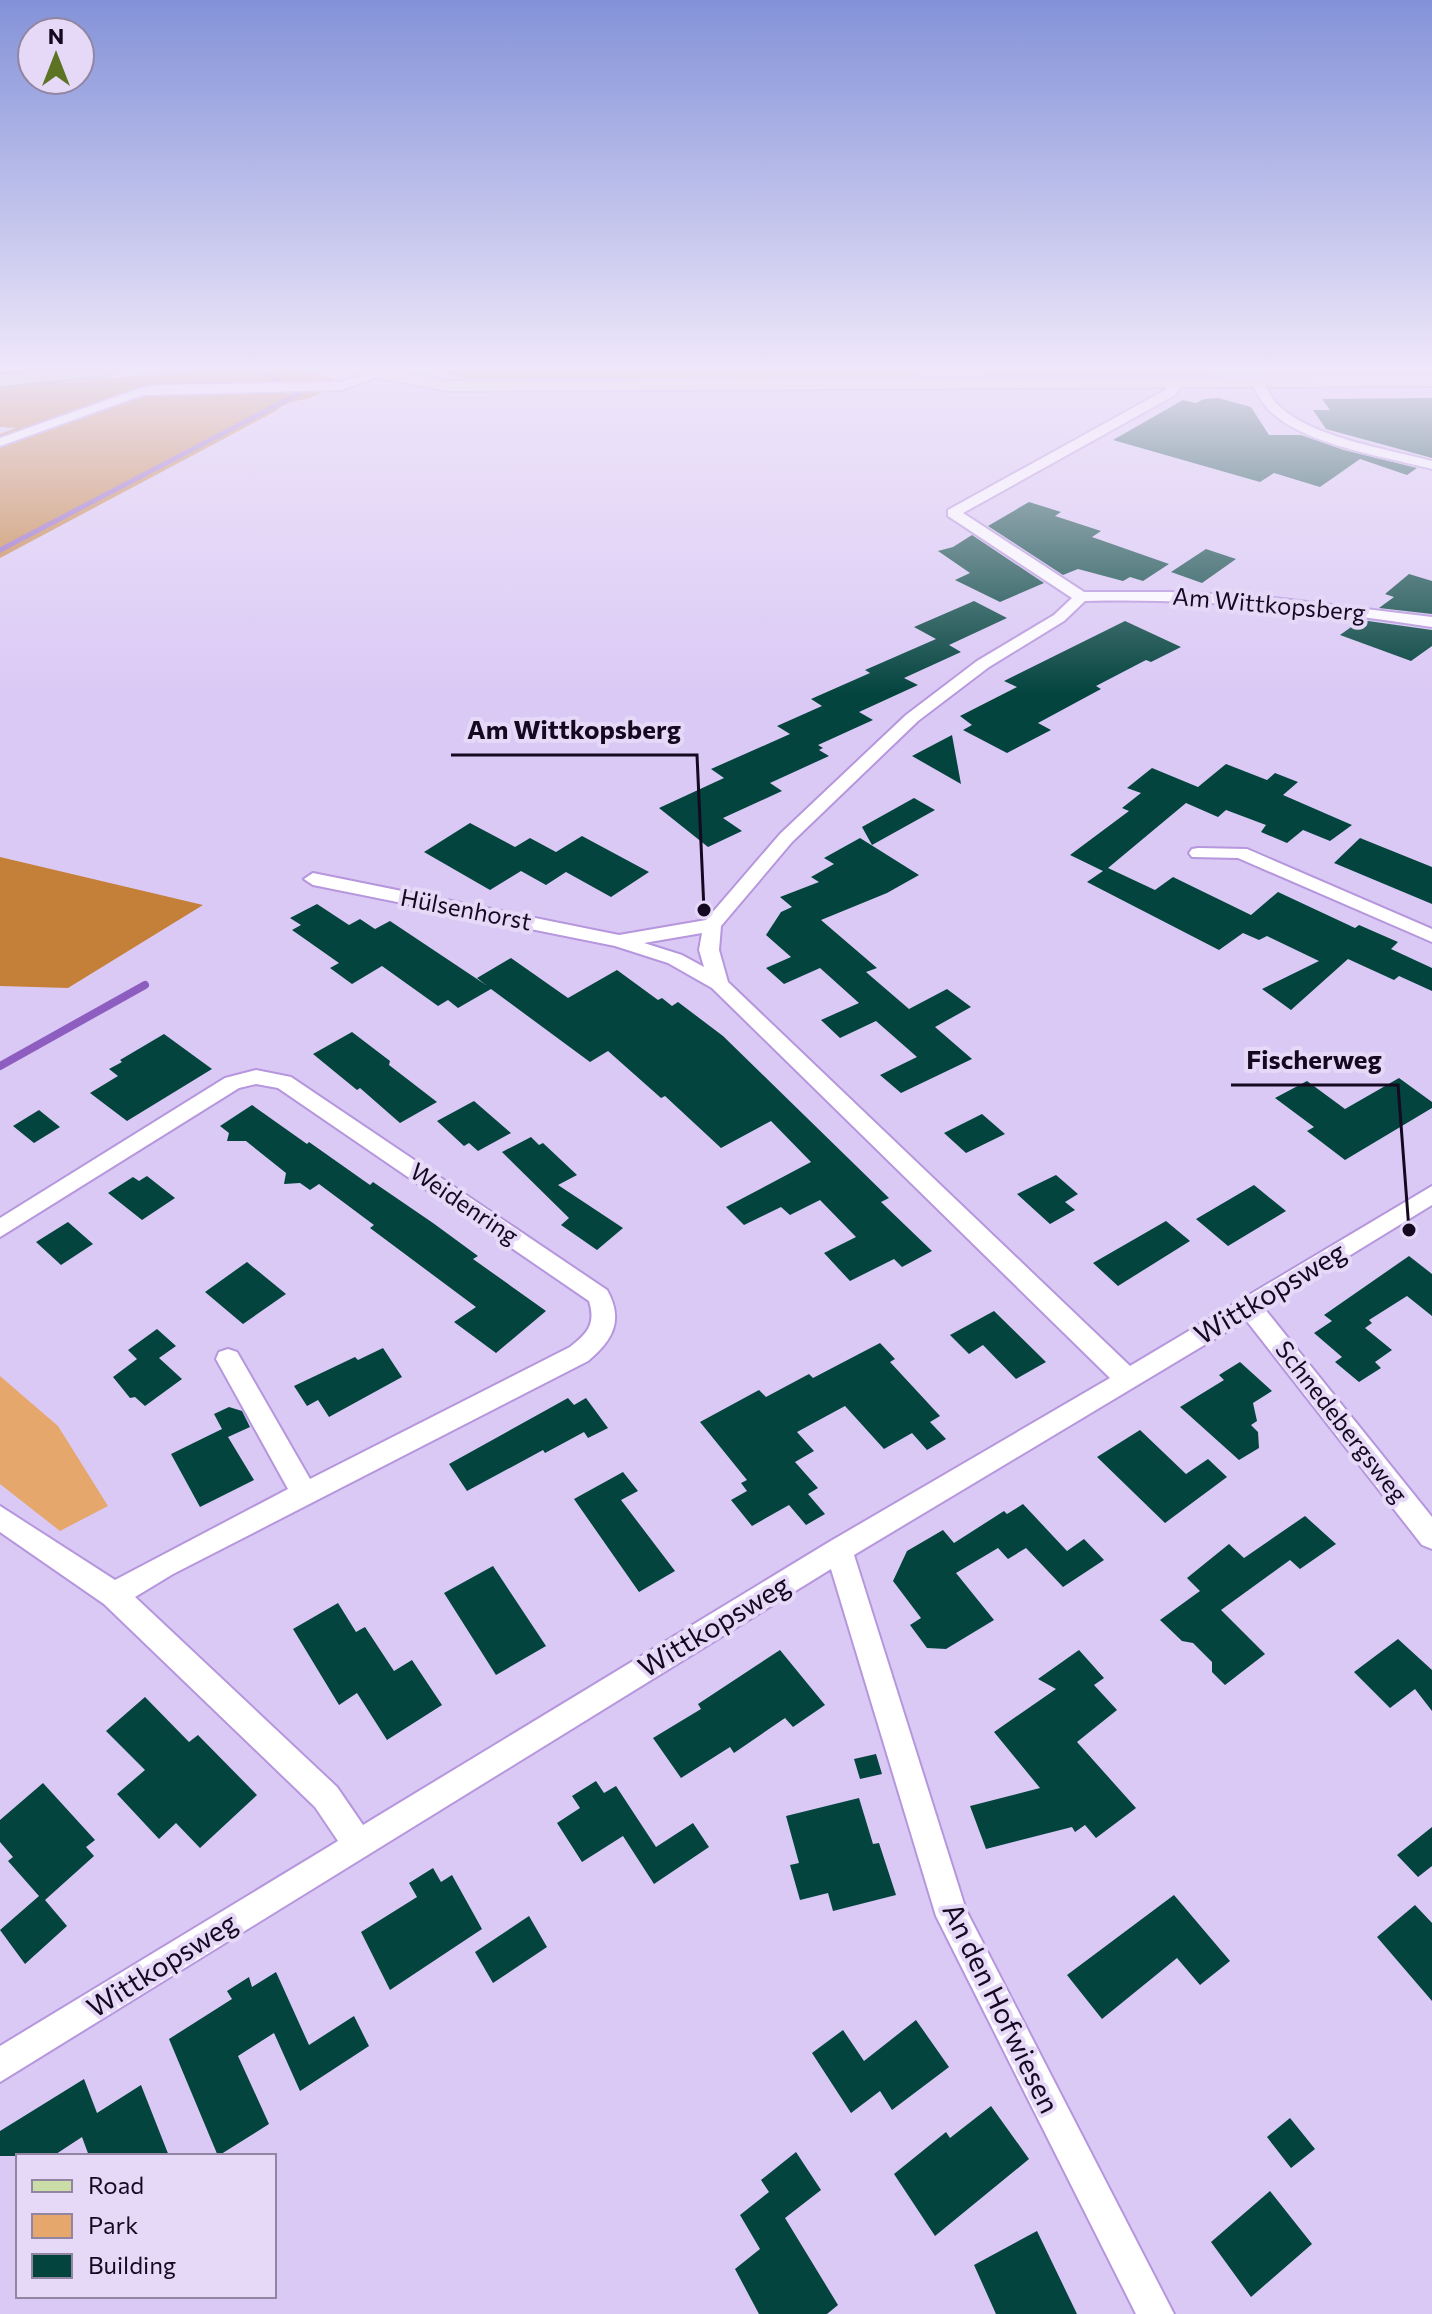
<svg xmlns="http://www.w3.org/2000/svg" width="1432" height="2314" font-family="Commissioner,sans-serif">
<style>
.green{fill:#e5a76b}
.forest{fill:#c48038}
.lines{fill:none;stroke-linecap:round;stroke-linejoin:round}
.stream-far1{stroke:#8d5ec0;stroke-width:5}
.stream{stroke:#8d5ec0;stroke-width:8}
.building{fill:#03443e}
.street-casing{stroke:#b696dd;stroke-width:4}
.secondary-casing{stroke:#b696dd;stroke-width:4}
.primary-casing{stroke:#758451;stroke-width:4}
.street{fill:#fff;fill-rule:evenodd}
.secondary{fill:#e5eed3;fill-rule:evenodd}
.primary{fill:#cbdda6;fill-rule:evenodd}
.labels{text-anchor:middle;stroke-width:8;stroke-linejoin:round;paint-order:stroke}
.street-label{font-size:24px;fill:#150821;stroke:#e6d9f7}
.near-street-label{font-size:28px;fill:#150821;stroke:#e6d9f7}
.leader{fill:none;stroke:#150821;stroke-width:3}
.callout-dot{fill:#150821;stroke:#e6d9f7;stroke-width:3}
.callout-label{font-size:26px;text-anchor:middle;font-weight:bold;fill:#150821;stroke:#e6d9f7;stroke-width:8;stroke-linejoin:round;paint-order:stroke}
</style>
<rect width="100%" height="100%" fill="#dbc9f5"/>
<!-- green -->
<path class="green" d="M0,1376L58,1426L108,1506L60,1531L0,1484Z"/>
<!-- forest -->
<path class="forest" d="M207,370H304L334,379C310,410 297,392 276,411L0,558V434L16,428L0,427V387Z
M441,370H919L920,377L463,378Z
M984,370H1205L1208,375L986,376Z
M0,857L203,905L68,988L0,986Z"/>
<g class="lines">
<!-- stream-far1 -->
<path class="stream-far1" d="M259,370L279,381
M0,550L300,393"/>
<!-- stream -->
<path class="stream" d="M0,1066L145,985"/>
</g>
<!-- building -->
<path class="building" d="M1218,398L1251,407L1269,435H1301L1344,450L1417,468L1407,475L1360,459L1320,487L1274,473L1260,482L1113,440L1183,400L1196,403L1204,399Z
M1432,398V458L1326,429L1313,410H1330L1322,399Z
M1029,502L1061,512L1055,516L1101,531L1092,537L1169,564L1143,581L1130,577L1123,581L1078,569L1063,575L988,526Z
M972,535L1044,583L1000,602L955,580L970,573L938,551L953,547Z
M1206,549L1236,559L1202,583L1171,572Z
M1409,574L1432,581V614L1379,608L1394,597L1385,594Z
M974,601L1007,618L949,645L961,652L904,678L918,685L859,712L873,720L818,745L823,748L819,750L829,756L770,783L782,791L723,818L742,831L708,847L659,808L724,778L711,769L790,734L777,726L822,706L811,699L870,673L865,670L936,639L914,627Z
M1361,620L1432,630V646L1411,661L1340,635Z
M1125,621L1181,647L1151,662L1146,660L1096,686L1101,689L1038,723L1051,730L1007,753L963,730L972,725L960,716L1017,687L1004,681Z
M952,735L961,784L912,756Z
M1226,764L1267,780L1275,773L1298,782L1283,795L1352,825L1330,841L1303,830L1287,843L1261,832L1266,825L1226,810L1218,817L1186,803L1108,868L1155,890L1173,877L1251,915L1278,892L1355,928L1359,925L1398,942L1391,949L1432,968V991L1399,976L1394,980L1348,959L1291,1010L1262,989L1319,961L1267,936L1259,940L1243,933L1219,950L1087,882L1103,871L1070,855L1129,811L1122,808L1141,793L1127,788L1152,768L1198,787Z
M914,798L935,810L872,845L862,827Z
M470,823L515,847L530,838L556,852L582,836L649,872L611,897L566,872L546,885L521,871L490,890L424,852Z
M860,838L919,875L887,893L821,920L877,968L866,972L909,1009L947,989L971,1007L935,1027L972,1059L901,1093L880,1075L917,1057L876,1021L840,1038L821,1020L859,1003L820,968L784,984L766,968L791,957L766,935L781,912L792,907L780,897L819,882L811,877L834,864L824,858Z
M1360,838L1432,867V904L1334,863Z
M317,904L349,925L360,919L375,929L390,921L486,985L477,978L511,958L568,998L617,970L658,1000L662,998L672,1006L678,1002L723,1036L889,1198L881,1202L932,1251L902,1267L894,1259L850,1281L824,1253L856,1237L820,1200L790,1215L781,1207L744,1225L726,1207L811,1162L771,1121L721,1148L665,1096L661,1098L608,1051L590,1062L491,989L458,1008L448,1000L438,1006L382,966L352,984L330,968L339,963L292,930L301,925L290,918Z
M352,1032L390,1061L389,1065L437,1102L400,1123L360,1088L357,1090L313,1054Z
M164,1034L212,1069L127,1121L90,1093L118,1076L109,1069L122,1062L120,1060Z
M1399,1078L1432,1102V1108L1345,1160L1307,1131L1314,1127L1275,1098L1307,1081L1345,1109Z
M474,1101L511,1133L478,1151L469,1143L464,1146L437,1121Z
M252,1105L307,1144L309,1142L370,1185L373,1182L433,1223L478,1256L473,1259L546,1311L496,1353L454,1322L476,1307L370,1228L374,1225L319,1184L310,1190L300,1183L284,1184L286,1173L246,1141H227L229,1133L220,1126Z
M39,1110L60,1127L34,1143L13,1126Z
M982,1114L1005,1134L966,1153L944,1133Z
M531,1137L539,1145L543,1143L577,1175L558,1185L623,1228L597,1250L561,1225L569,1218L502,1152Z
M1056,1175L1078,1194L1065,1202L1075,1210L1050,1224L1017,1194Z
M147,1176L175,1198L142,1220L108,1193L133,1177L139,1181Z
M1254,1185L1286,1211L1228,1246L1196,1219Z
M1166,1221L1190,1241L1118,1286L1093,1263Z
M68,1222L93,1244L61,1265L36,1242Z
M1409,1256L1432,1274V1316L1407,1296L1369,1320L1372,1323L1365,1328L1392,1350L1375,1362L1381,1368L1359,1382L1335,1362L1342,1357L1314,1333L1332,1321L1324,1315Z
M247,1262L286,1294L243,1324L205,1292Z
M994,1311L1046,1362L1016,1379L983,1345L969,1354L950,1335Z
M157,1329L176,1346L159,1358L182,1379L145,1406L135,1397L130,1398L113,1377L137,1359L128,1350Z
M880,1343L895,1359L890,1362L940,1416L930,1422L946,1439L927,1450L912,1433L884,1449L845,1406L797,1432L814,1451L795,1462L818,1488L808,1494L825,1514L806,1525L789,1505L752,1526L731,1500L747,1491L741,1483L747,1480L700,1422L759,1390L766,1397L809,1374L813,1378Z
M383,1348L402,1377L329,1417L318,1400L307,1406L294,1386L355,1357L358,1360Z
M1240,1362L1272,1391L1253,1403L1257,1421L1251,1425L1258,1432L1259,1448L1239,1460L1180,1407L1224,1380L1219,1375Z
M568,1398L574,1405L586,1398L608,1428L588,1438L584,1432L545,1453L543,1450L467,1491L449,1464Z
M229,1407L242,1411L250,1427L228,1437L254,1480L200,1507L171,1454L222,1429L214,1414Z
M1140,1430L1186,1474L1208,1459L1227,1477L1165,1523L1097,1457Z
M623,1472L638,1491L621,1500L675,1571L639,1592L574,1499Z
M1023,1504L1067,1551L1084,1539L1104,1560L1063,1587L1026,1548L1008,1559L998,1548L956,1573L994,1620L946,1649L927,1648L910,1625L921,1618L893,1581L907,1551L943,1530L954,1543L1004,1511L1007,1514Z
M1305,1516L1336,1544L1300,1569L1290,1560L1221,1610L1265,1654L1225,1685L1212,1672V1662L1193,1643L1182,1641L1160,1620L1200,1591L1187,1578L1229,1544L1244,1558Z
M493,1566L546,1646L496,1675L444,1593Z
M338,1603L356,1632L365,1627L394,1671L412,1660L442,1705L387,1740L357,1693L339,1705L293,1629Z
M1398,1639L1432,1670V1711L1415,1689L1390,1708L1354,1672Z
M780,1650L825,1705L793,1727L785,1718L734,1753L730,1747L681,1778L653,1738L701,1709L698,1704Z
M1079,1650L1104,1678L1094,1685L1117,1710L1077,1742L1136,1808L1096,1838L1085,1825L1075,1832L1072,1827L986,1849L970,1806L1040,1788L994,1732L1056,1689L1038,1679Z
M145,1697L189,1742L198,1735L257,1795L200,1848L176,1823L159,1839L117,1794L145,1770L106,1731Z
M876,1754L882,1774L860,1779L854,1759Z
M596,1781L604,1793L616,1786L656,1847L693,1823L709,1847L654,1884L623,1836L582,1862L557,1823L580,1808L572,1796Z
M43,1783L95,1840L86,1847L94,1856L45,1900L67,1926L25,1964L0,1930L39,1896L8,1861L13,1857L0,1842V1820Z
M859,1798L873,1844L879,1843L896,1895L833,1911L828,1893L800,1900L790,1865L799,1863L786,1816Z
M1432,1827V1866L1418,1877L1397,1855Z
M433,1868L441,1882L452,1875L482,1929L390,1990L361,1932L417,1897L409,1883Z
M1174,1895L1230,1961L1200,1985L1177,1958L1102,2019L1067,1975Z
M1415,1905L1432,1923V2001L1377,1937Z
M529,1916L547,1947L493,1983L475,1952Z
M276,1972L309,2045L354,2016L369,2046L300,2091L274,2033L238,2056L269,2124L218,2156L169,2039L232,1999L227,1991L249,1977L252,1987Z
M916,2020L949,2067L892,2110L880,2091L851,2113L812,2053L843,2030L864,2061Z
M84,2079L97,2113L141,2085L169,2156H89L82,2137L53,2156H0V2131Z
M991,2106L1029,2159L935,2236L894,2174L946,2132L950,2138Z
M1290,2118L1315,2149L1291,2168L1267,2137Z
M796,2152L821,2190L785,2218L838,2305L827,2314H759L735,2269L760,2249L740,2215L769,2192L761,2180Z
M1270,2191L1312,2244L1251,2297L1211,2242Z
M1037,2231L1077,2314H996L974,2265Z"/>
<g class="lines">
<defs>
<path id="street" d="M380,370L389,373L341,390L143,395L0,446V438L141,388L159,385L340,382Z
M1167,379L1177,382L1180,388L1175,395L963,513L1084,592H1169L1257,596L1432,617V627C1317,609 1202,598 1085,601L1064,621L989,667L918,721L792,842L721,926L719,950L728,982L1130,1366L1432,1186V1205L1264,1308L1432,1517V1549L1422,1545L1246,1320L854,1555L966,1910L1174,2314H1136L936,1916L831,1569L0,2082V2046L338,1841L315,1807L104,1604L0,1532V1506L115,1580L288,1489L216,1359L219,1352L228,1349L237,1352L310,1479L570,1347C588,1333 596,1324 589,1301L278,1088L256,1084L239,1088L0,1237V1218L225,1078L256,1070L291,1077L607,1290C624,1320 613,1340 588,1361L173,1574L135,1597L337,1787L363,1825L829,1542L1110,1378L712,988L668,963L615,946L313,885L304,879L313,873L619,935L706,920L780,834L906,715L977,661L1054,615L1072,598L948,516V510L1167,389ZM702,933L699,950L704,967L682,955L644,943Z
M1253,379H1261C1267,388 1271,399 1279,406C1313,438 1387,449 1432,461V469C1386,457 1300,444 1268,409C1261,401 1256,391 1251,382Z
M1198,848L1247,849L1432,929V942L1238,858L1192,857L1189,853L1192,849Z"/>
<path id="secondary" d="M355,370H390L448,381L1432,376V386L448,391L363,375Z"/>
<path id="primary" d="M46,370H118L109,375L0,386V374Z"/>
</defs>
<!-- street casing -->
<use href="#street" class="street-casing"/>
<!-- secondary casing -->
<use href="#secondary" class="secondary-casing"/>
<!-- primary casing -->
<use href="#primary" class="primary-casing"/>
<!-- street -->
<use href="#street" class="street"/>
<!-- secondary -->
<use href="#secondary" class="secondary"/>
<!-- primary -->
<use href="#primary" class="primary"/>
</g>
<!-- sky -->
<linearGradient id="sky" x2="0" y2="1"><stop stop-color="#8392d8"/><stop offset="0.53" stop-color="#efe7fa"/><stop offset="1" stop-color="#efe7fa" stop-opacity="0"/></linearGradient>
<rect width="1432" height="694" fill="url(#sky)"/>
<g class="labels">
<!-- street labels -->
<g class="street-label">
<text transform="translate(1269 605) rotate(5)" y="8">Am Wittkopsberg</text>
<text transform="translate(466 910) rotate(11)" y="8">Hülsenhorst</text>
<text transform="translate(464 1204) rotate(34)" y="8">Weidenring</text>
<text transform="translate(1341 1422) rotate(52)" y="8">Schnedebergsweg</text>
</g>
<!-- near-street labels -->
<g class="near-street-label">
<text transform="translate(1270 1293) rotate(-31)" y="10">Wittkopsweg</text>
<text transform="translate(714 1626) rotate(-31)" y="10">Wittkopsweg</text>
<text transform="translate(162 1965) rotate(-32)" y="10">Wittkopsweg</text>
<text transform="translate(1001 2008) rotate(64)" y="10">An den Hofwiesen</text>
</g>
</g>
<!-- callouts -->
<path class="leader" d="M704 910L697 755H451M1409 1230L1398 1085H1231"/>
<g class="callout-dot">
<circle cx="704" cy="910" r="8"/>
<circle cx="1409" cy="1230" r="8"/>
</g>
<g class="callout-label">
<text x="574" y="739">Am Wittkopsberg</text>
<text x="1314" y="1069">Fischerweg</text>
</g>
<!-- legend -->
<rect x="16" y="2154" width="260" height="144" fill="#e6d9f7" stroke="#9285a1" stroke-width="2"/>
<rect x="32" y="2180" width="40" height="12" fill="#cbdda6" stroke="#9285a1" stroke-width="2"/>
<text x="88" y="2194" font-size="24" fill="#150821">Road</text>
<rect x="32" y="2214" width="40" height="24" fill="#e5a76b" stroke="#9285a1" stroke-width="2"/>
<text x="88" y="2234" font-size="24" fill="#150821">Park</text>
<rect x="32" y="2254" width="40" height="24" fill="#03443e" stroke="#9285a1" stroke-width="2"/>
<text x="88" y="2274" font-size="24" fill="#150821">Building</text>
<!-- north arrow -->
<g transform="translate(56 56)"><circle r="38" fill="#e6d9f7" stroke="#9285a1" stroke-width="2"/>
<path d="M0-6L14 30L0 20L-14 30Z" fill="#5c7324"/>
<text y="-12" font-size="22" font-weight="bold" text-anchor="middle" fill="#150821">N</text>
</g>
</svg>
